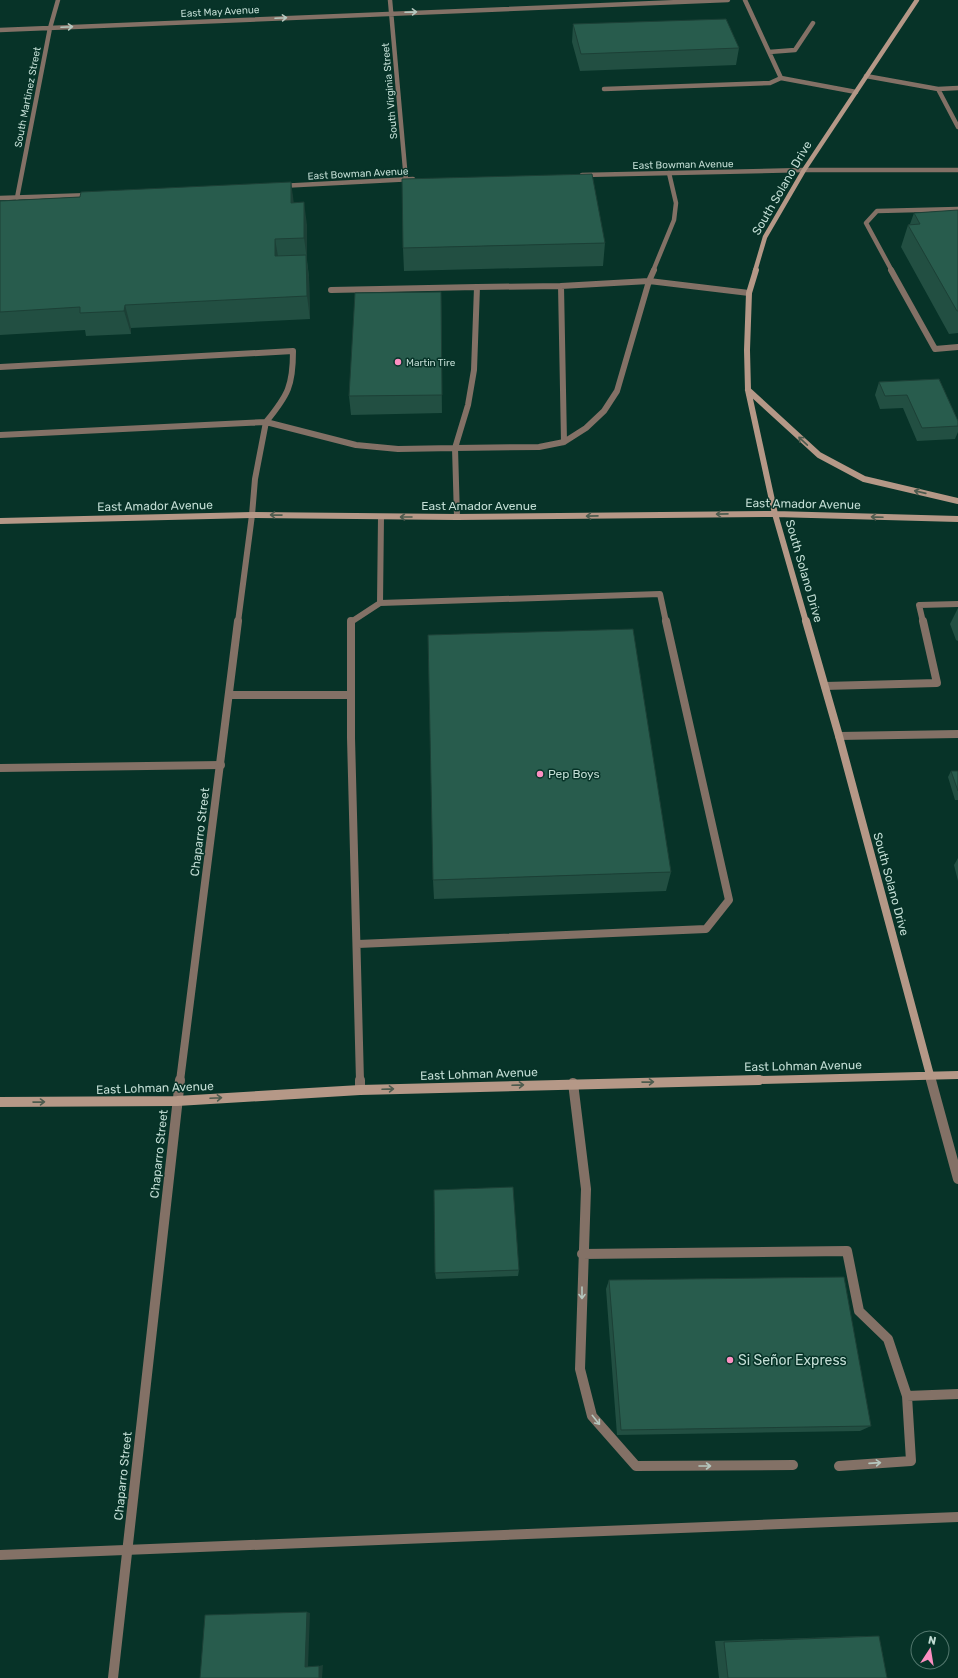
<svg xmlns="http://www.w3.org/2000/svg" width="958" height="1678" font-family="Rubik,sans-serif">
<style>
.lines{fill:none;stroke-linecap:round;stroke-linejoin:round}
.service-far3{stroke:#837166;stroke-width:4.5}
.service-far2{stroke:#837166;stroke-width:6}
.service-far1{stroke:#837166;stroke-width:8}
.service{stroke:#837166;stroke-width:10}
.minor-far3{stroke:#837166;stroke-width:4.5}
.minor-far2{stroke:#837166;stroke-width:6}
.minor-far1{stroke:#837166;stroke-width:8}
.minor{stroke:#837166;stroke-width:10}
.tertiary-far1{stroke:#837166;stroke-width:8}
.tertiary{stroke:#837166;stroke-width:10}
.secondary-far3{stroke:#b59887;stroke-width:4.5}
.secondary-far2{stroke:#b59887;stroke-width:6}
.secondary-far1{stroke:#b59887;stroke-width:8}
.secondary{stroke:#b59887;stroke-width:10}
.wall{fill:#224f42}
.shaded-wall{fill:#1c4036}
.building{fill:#285c4d;stroke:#1c4036}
.oneway{stroke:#b5c7be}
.oneway2{stroke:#4d5b4e}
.poi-dot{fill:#fc8fc1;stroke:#073328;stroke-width:1.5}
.labels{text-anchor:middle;stroke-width:3;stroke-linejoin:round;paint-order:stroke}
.far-street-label{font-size:10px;fill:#c2ddd4;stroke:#073328}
.far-poi-label{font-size:10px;fill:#c2ddd4;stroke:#073328;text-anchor:start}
.street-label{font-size:12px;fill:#c2ddd4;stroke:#073328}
.poi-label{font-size:12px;fill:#c2ddd4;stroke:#073328;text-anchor:start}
.near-poi-label{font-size:14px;fill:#c2ddd4;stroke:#073328;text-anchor:start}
</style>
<rect width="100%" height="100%" fill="#073328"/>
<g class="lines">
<!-- service-far3 -->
<path class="service-far3" d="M745,0L781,78L856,92
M769,52L795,50L813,23
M866,76L938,89L958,88
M604,89L770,83L781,78
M938,89L958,127
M653,271L674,220L676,203L669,173
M892,271L866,223L877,211L958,209"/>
<!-- service-far2 -->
<path class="service-far2" d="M654,270L649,281L749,293
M891,270L935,349L958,347
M561,286L564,442
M561,286L477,287L474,370L468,405L455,448L539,447L564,442
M561,286L649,281L617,391L604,411L586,428L564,442
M331,290L477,287
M0,367L293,351C293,386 288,395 266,422L356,445L398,449L455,448L457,517
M0,435L266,422L255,479L252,515
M380,603L660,594L666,622
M351,622L380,603L381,517
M923,622L919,605L958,604"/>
<!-- service-far1 -->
<path class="service-far1" d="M351,621V738L360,1081
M825,686L937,683L923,621
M230,695H350
M839,736L958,734
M0,768L221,765
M358,944L706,929L729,900L666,621"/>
<!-- service -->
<path class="service" d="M360,1080V1090
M573,1083L586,1189L580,1369L592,1416L636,1466L793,1465
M582,1254L847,1251L859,1311L888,1339L907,1396L911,1461L839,1466
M907,1396L958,1394
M0,1555L958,1517"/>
<!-- minor-far3 -->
<path class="minor-far3" d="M390,0L406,180
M0,30L728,0
M582,175L804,170H958
M280,186L413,179
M0,198L91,195
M17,198L50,28L58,0"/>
<!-- minor-far2 -->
<path class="minor-far2" d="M238,622L252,515"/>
<!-- minor-far1 -->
<path class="minor-far1" d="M180,1081L238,621"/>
<!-- minor -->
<path class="minor" d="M113,1678L180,1080"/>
<!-- tertiary-far1 -->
<path class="tertiary-far1" d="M930,1075L932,1081"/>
<!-- tertiary -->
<path class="tertiary" d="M931,1080L958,1179"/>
<!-- secondary-far3 -->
<path class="secondary-far3" d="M755,271L765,237L804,170L917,0"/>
<!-- secondary-far2 -->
<path class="secondary-far2" d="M756,270L749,293L747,350L748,390L775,514L806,622
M748,390L819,455L864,479L958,501
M0,521L252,515L457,517L775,514L958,519"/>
<!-- secondary-far1 -->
<path class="secondary-far1" d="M806,621L839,736L930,1075
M719,1081L958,1075"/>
<!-- secondary -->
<path class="secondary" d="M0,1102L177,1101L360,1090L759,1080"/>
</g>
<!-- wall -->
<path class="wall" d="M573,24L739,48L736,65L580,71L572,42Z
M291,182L293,203L307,225V260L309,277L310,319L131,328V334L86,336L85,330L0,335V201L80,197Z
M958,211V333L949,334L901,247L908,225L910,224L914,213Z
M605,243L603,266L404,271L403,248Z
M441,292L442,413L351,415L349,396Z
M939,379L958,421V432L955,439L917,441L903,408L880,409L875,395L879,382Z
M958,608V641L956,640L950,624Z
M951,771H958V800H955L948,777Z
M958,858V881L954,865Z
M671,872L666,891L434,899L433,880Z
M519,1270L518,1276L436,1279L435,1273Z
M609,1280L871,1426L860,1431L617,1435L606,1289Z
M865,1636H879L887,1678H719L715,1641Z"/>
<!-- shaded-wall -->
<path class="shaded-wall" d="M291,182L294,204L291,203Z
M304,202L307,225V260L304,238Z
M275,239L279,262L275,256Z
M306,255L309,277L310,319L307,296Z
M441,292V310L442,413V395Z
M125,305L131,328V334L124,311Z
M307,1612L310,1613L308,1667H305Z
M323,1665L322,1678H319V1666Z"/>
<!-- building -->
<path class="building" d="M726,19L739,48L581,54L573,24Z
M592,174L605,243L403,248L402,179Z
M291,182V203L304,202V238L275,239V256L306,255L307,296L125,305L124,311L80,313V307L0,312V201L80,197L81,192Z
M958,210V311H957L908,225L920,224L914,213Z
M441,292L442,395L349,396L355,293Z
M939,379L958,421V426L922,428L907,395L885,396L879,382Z
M633,629L671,872L433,880L428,635Z
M951,771H958V791Z
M513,1187L519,1270L435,1273L434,1190Z
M844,1277L871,1426L621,1430L609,1280Z
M307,1612L305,1667L319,1666V1678H200L205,1615Z
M879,1636L887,1678H728L724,1642Z"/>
<!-- one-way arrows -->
<defs><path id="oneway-shaft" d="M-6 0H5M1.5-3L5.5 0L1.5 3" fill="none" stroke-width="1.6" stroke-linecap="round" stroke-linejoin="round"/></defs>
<g class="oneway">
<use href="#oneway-shaft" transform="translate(411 12) rotate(-2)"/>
<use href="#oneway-shaft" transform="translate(281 18) rotate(-3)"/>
<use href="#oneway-shaft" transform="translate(67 27) rotate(-3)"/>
<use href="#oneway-shaft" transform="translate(582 1293) rotate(90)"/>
<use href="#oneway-shaft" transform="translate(596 1420) rotate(51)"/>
<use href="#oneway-shaft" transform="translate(875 1463) rotate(-4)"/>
<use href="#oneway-shaft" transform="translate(705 1466)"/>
</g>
<g class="oneway2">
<use href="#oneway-shaft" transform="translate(803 441) rotate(-137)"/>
<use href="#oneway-shaft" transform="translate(920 492) rotate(-167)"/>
<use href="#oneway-shaft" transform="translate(722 514) rotate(179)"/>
<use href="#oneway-shaft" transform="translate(276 515) rotate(-179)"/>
<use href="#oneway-shaft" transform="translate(592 516) rotate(179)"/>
<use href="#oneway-shaft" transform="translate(406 517) rotate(-180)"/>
<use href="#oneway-shaft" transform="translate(877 517) rotate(-178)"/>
<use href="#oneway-shaft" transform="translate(648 1082) rotate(-1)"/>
<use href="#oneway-shaft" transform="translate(518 1085) rotate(-2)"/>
<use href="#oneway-shaft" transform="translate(388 1089) rotate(-2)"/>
<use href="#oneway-shaft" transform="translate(216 1098) rotate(-3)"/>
<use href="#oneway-shaft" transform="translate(39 1102) rotate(-1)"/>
</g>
<!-- markers -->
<g class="poi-dot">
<circle cx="398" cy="362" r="4"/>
<circle cx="540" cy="774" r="4"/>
<circle cx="730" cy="1360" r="4"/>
</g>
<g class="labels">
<!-- far-street labels -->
<g class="far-street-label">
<text transform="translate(220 11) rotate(-3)" y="4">East May Avenue</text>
<text transform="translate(389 91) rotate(-95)" y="4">South Virginia Street</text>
<text transform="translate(27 97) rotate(-79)" y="4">South Martinez Street</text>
<text transform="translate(683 164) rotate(-1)" y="4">East Bowman Avenue</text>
<text transform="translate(358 173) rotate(-3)" y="4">East Bowman Avenue</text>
</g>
<!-- far-poi labels -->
<g class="far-poi-label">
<text x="406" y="366">Martin Tire</text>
</g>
<!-- street labels -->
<g class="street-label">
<text transform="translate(782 188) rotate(-60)" y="4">South Solano Drive</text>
<text transform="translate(803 504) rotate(1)" y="4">East Amador Avenue</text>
<text transform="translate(155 506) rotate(-1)" y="4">East Amador Avenue</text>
<text x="479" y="510">East Amador Avenue</text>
<text transform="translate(804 571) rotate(74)" y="4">South Solano Drive</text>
<text transform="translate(200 832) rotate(-83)" y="4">Chaparro Street</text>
<text transform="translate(891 884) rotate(75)" y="4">South Solano Drive</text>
<text transform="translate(803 1066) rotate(-1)" y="4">East Lohman Avenue</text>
<text transform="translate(479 1074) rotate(-2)" y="4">East Lohman Avenue</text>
<text transform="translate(155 1088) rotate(-2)" y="4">East Lohman Avenue</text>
<text transform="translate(159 1154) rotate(-84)" y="4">Chaparro Street</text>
<text transform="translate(123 1476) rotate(-84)" y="4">Chaparro Street</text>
</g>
<!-- poi labels -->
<g class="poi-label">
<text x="548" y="778">Pep Boys</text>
</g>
<!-- near-poi labels -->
<g class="near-poi-label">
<text x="738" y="1365">Si Señor Express</text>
</g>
</g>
<!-- north arrow -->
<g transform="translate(930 1650) rotate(12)"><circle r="19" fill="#073328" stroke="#52776d"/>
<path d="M0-3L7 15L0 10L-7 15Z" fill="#fc8fc1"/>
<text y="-6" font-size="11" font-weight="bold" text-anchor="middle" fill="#c2ddd4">N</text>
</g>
</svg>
